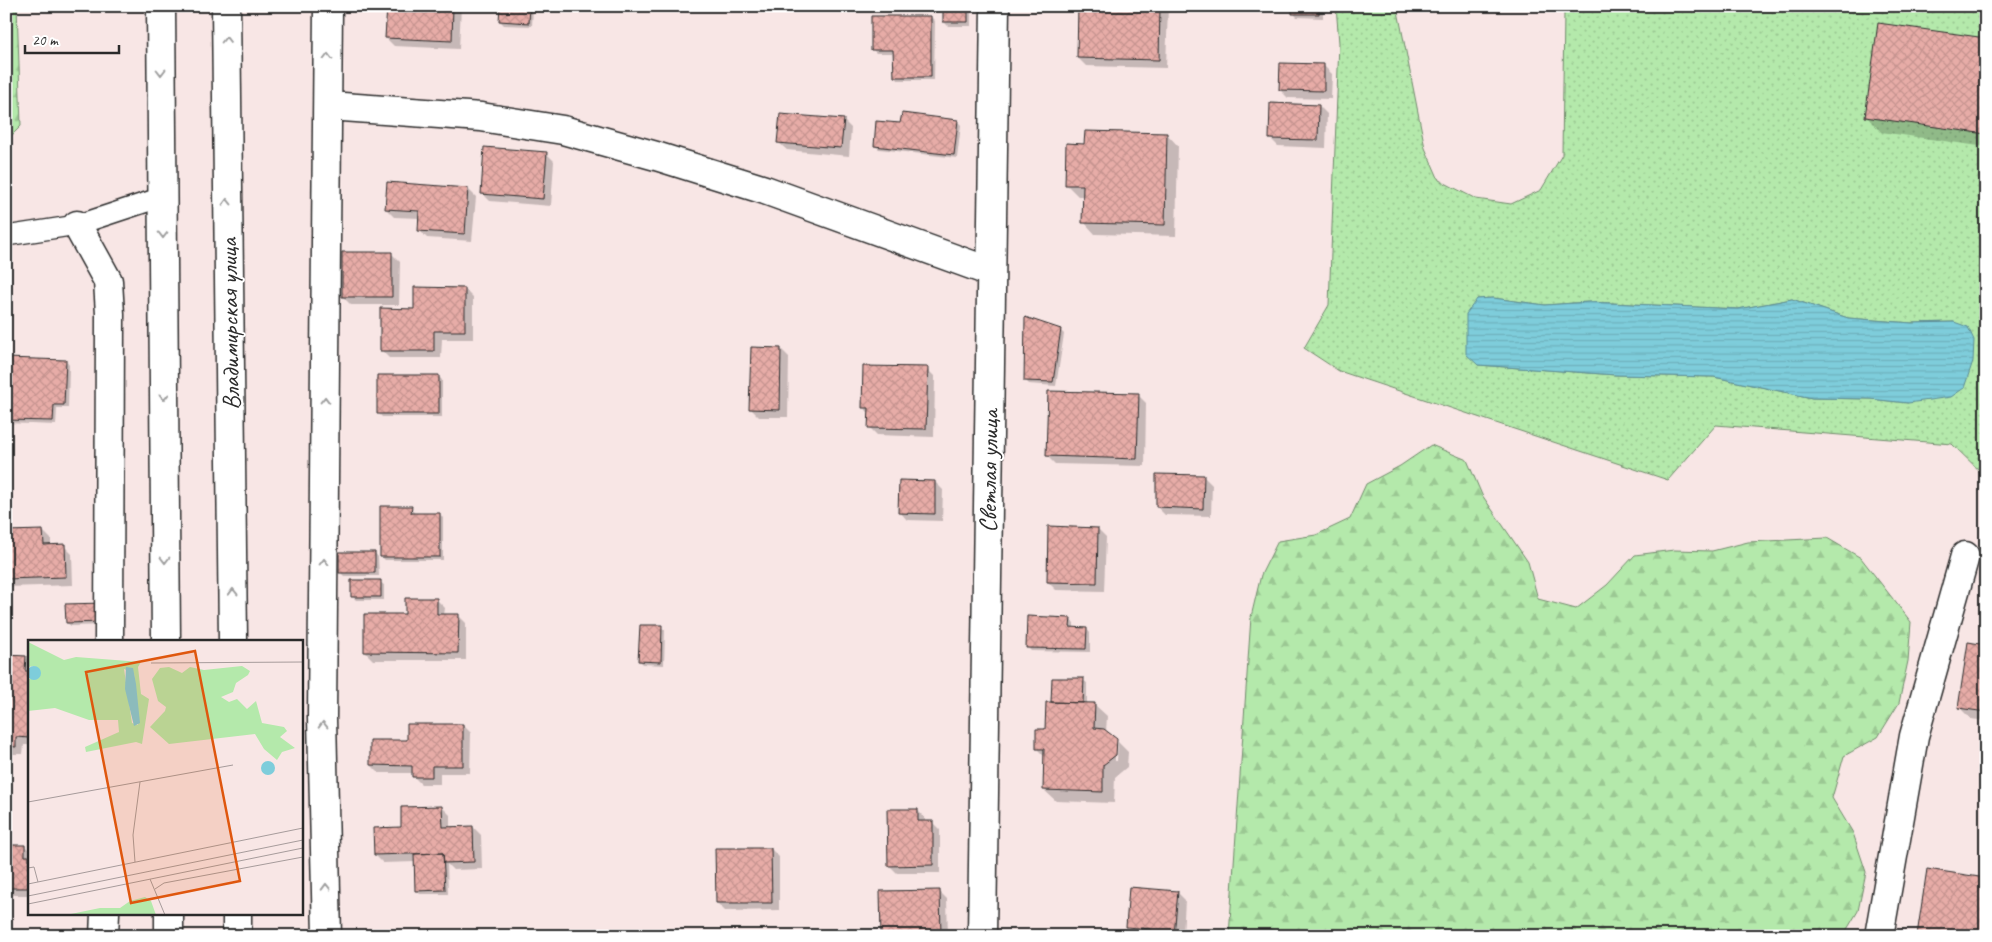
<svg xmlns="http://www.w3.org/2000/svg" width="1992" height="942" font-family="Caveat,sans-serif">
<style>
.grass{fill:url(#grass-dots);stroke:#708a6b;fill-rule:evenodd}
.forest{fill:url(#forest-firs);stroke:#708a6b}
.water{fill:url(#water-rules);stroke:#5d8c95}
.shadow{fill:#0003}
.building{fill:url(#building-cross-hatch);stroke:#2b2b2b}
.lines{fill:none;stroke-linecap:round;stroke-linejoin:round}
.lane-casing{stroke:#2b2b2b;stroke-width:22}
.street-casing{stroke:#2b2b2b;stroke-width:31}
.highway-casing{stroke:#2b2b2b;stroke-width:31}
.lane{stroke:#fff;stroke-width:19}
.street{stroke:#fff;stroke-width:28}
.highway{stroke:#fff;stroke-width:28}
.oneway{stroke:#a0a0a0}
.labels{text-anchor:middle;stroke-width:4;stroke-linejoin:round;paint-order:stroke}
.street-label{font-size:25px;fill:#2b2b2b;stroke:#fff}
.inset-road{fill:none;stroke:#a69b9b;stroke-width:1}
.view{fill:#df570e;fill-opacity:0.15;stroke:#df570e;stroke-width:2.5}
.inset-edge{fill:none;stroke:#2b2b2b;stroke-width:2.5}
</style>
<defs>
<pattern id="grass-dots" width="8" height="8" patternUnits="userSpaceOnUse" patternTransform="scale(1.25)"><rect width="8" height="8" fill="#b4e9ab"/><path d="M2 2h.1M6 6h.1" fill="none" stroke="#9bc893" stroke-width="1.8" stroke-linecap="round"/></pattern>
<pattern id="forest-firs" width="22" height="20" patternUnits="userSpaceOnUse" patternTransform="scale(1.25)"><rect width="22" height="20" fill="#b4e9ab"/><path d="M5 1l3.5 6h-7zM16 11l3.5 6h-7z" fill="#9bc893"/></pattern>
<pattern id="water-rules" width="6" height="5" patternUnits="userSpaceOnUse" patternTransform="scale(1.25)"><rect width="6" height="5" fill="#7ecddb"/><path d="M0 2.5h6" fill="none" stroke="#6db0bc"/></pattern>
<pattern id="building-cross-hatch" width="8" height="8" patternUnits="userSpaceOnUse" patternTransform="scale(1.25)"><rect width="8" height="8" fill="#e7aca7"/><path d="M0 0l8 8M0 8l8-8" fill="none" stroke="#c69490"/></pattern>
</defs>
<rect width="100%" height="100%" fill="#f8e6e5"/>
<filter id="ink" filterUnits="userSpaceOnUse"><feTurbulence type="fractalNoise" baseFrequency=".02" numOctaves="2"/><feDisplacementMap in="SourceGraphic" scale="10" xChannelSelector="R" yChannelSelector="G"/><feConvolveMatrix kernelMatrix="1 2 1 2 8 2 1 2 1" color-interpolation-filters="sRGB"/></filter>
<g filter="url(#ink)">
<!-- grass -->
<path class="grass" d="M1336,6H1397L1425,148L1439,180L1476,199L1511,204L1541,190L1562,155L1564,13L1566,6H1986V477L1952,444L1716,425L1668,480L1339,371L1304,348L1329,305L1339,43ZM1493,298L1545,305L1589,302L1738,309L1792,299L1848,318L1912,323L1954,322L1908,403L1870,399L1812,398L1714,377L1616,375L1478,365L1477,299Z"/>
<!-- forest -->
<path class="forest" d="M6,6H17L21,126L6,141Z
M1431,445L1467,460L1482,495L1528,562L1538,599L1576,609L1607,585L1635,555L1674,550L1712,551L1748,542L1827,538L1861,558L1911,622L1908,661L1899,703L1878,737L1844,756L1832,798L1853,833L1866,872L1858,911L1843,936H1229L1251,617L1261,575L1278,541L1316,535L1350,519L1366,484L1400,466Z"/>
<!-- water -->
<path class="water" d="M1493,298L1545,305L1589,302L1738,309L1792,299L1848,318L1912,323L1954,322L1968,327L1974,340L1973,361L1964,388L1951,397L1908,403L1870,399L1812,398L1714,377L1616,375L1478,365L1466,354V314L1477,299Z"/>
<!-- shadow -->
<path class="shadow" d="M388,6H461L459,49L394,46L386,38Z
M501,6H533L532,26L504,25L500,21Z
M944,6H968L971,9V26H948L944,22Z
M1080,6H1168L1166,68L1086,66L1078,58Z
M1293,6H1323V18L1297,17L1293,13Z
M931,17L935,21L934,80H898L895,76V53H876L872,49Z
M1986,39V147L1881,132L1866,116Z
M1324,66L1332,74L1331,99L1288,98L1280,90Z
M1319,106L1327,114L1326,148L1278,146L1270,138Z
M843,120L851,128L849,156L787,150L779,143Z
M957,121L961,125L957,158L879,149L875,146L901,125Z
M1167,134L1178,146L1176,236L1095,234L1084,222V196H1078L1066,184L1086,145Z
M546,153L554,161L551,206L490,201L482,193Z
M468,189L476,197L472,241L427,238L419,230L420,218L394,217L386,209Z
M392,254L400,262L399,305H351L343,297Z
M465,289L473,297V339H442L441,358H389L381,350L415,310Z
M1060,330L1064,334L1056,386L1029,384L1025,380Z
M781,349L789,357L788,417H759L751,409Z
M6,359L66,361L69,365L68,408H57L56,425L6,423Z
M927,369L935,377L934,437L877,435L869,427L870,414L864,408Z
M438,376L442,380V417H382L378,413Z
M1138,395L1146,403L1145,466L1055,464L1047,456Z
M1204,477L1212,485L1211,516L1165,515L1157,507Z
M935,482L943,490L942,521L907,520L900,512Z
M411,508L415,514H440L443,518V560H385L381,556Z
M1098,529L1106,537L1104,591L1056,590L1048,582Z
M43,531L51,539V546H64L72,554L73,585L6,587V533Z
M375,553L378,557L379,576H344L341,573Z
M380,582L384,585V600H356L352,596Z
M437,600L445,608L444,615H458L466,623V660H373L365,652L406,615Z
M103,604L107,625L71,626L67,623Z
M1070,619L1074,623V629H1087L1090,633V652L1031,651L1027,647Z
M661,627L665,630L664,665L643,664L639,660Z
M1986,646V721L1971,719L1959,707Z
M6,656L25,657L29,661V745H24L23,754H6Z
M1083,680L1087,683V704L1095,705L1107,716L1106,732L1115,740V761H1117L1118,742L1128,752L1127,767L1115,777L1114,803L1056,801L1044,790L1045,757L1037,749L1046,730L1054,704L1052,702Z
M463,725L471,733L470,773H440V784H421L413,776V773H379L371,765L408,741Z
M442,807L450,815V828L473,827L481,835L482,869L453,870L447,864L448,894H420L416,890L415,862L383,863L375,855L402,829Z
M917,810L925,818V822H932L940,830V873H897L889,865Z
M6,846H25L29,850V895H6Z
M771,849L779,857V910L725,911L717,903Z
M939,891L947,899L948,936H882Z
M1177,892L1185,900L1183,936L1135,934L1127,926Z
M37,913H62V915H39Z
M1918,934L1986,936H1920Z"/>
<!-- building -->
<path class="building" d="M387,6H453L452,41L385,38Z
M500,6H530L529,23L499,21Z
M943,6H968V22H943Z
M1078,6H1160L1159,60L1077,58Z
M1292,6H1319V14H1292Z
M871,16H931V77H894L893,50H871Z
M1878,23L1986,38V134L1865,117Z
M1280,63L1324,64V91L1279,90Z
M1270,103L1319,105L1318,140L1269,139Z
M902,113L958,120L954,155L874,146L876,121L900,123Z
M780,114L844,119L841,148L777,143Z
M1085,131L1167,133L1165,225L1082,223L1083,185H1065L1066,143L1084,144Z
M484,147L547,152L543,199L481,194Z
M387,182L468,188L465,234L418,231L419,211L385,209Z
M342,252H392V297H342Z
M414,287L465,288V331H434V351H380V308L414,309Z
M1025,317L1061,329L1053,382L1024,381Z
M751,347L781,348L780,410L749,409Z
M6,358L66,360L64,405H54L53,421L6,420Z
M863,366L928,367L926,429L868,428L869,408H862Z
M377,375H439V414H377Z
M1048,391L1139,393L1137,459L1046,456Z
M1156,474L1204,475L1203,509L1156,507Z
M899,480L935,481V514L898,513Z
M380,506H412L411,513H440V557H380Z
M1048,526L1098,528L1097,583L1047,582Z
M43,530L44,545L65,544L66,577L6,579V531Z
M339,552H375V573H339Z
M351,580H381V597H351Z
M405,598H437V614H459L458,653L364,652V614H405Z
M104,603V622L66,623L65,604Z
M1027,616L1071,618L1070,627L1087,628L1086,649L1026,648Z
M640,625H662L661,662L638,661Z
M1968,642L1986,645V712L1958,708Z
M6,655L26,656L25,671H29V738L16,737V747L6,746Z
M1052,678H1084L1083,703L1051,702Z
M1046,702L1095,703L1094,728L1104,729L1117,739L1116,755L1103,765V792L1043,790L1044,749H1036V729H1045Z
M407,724H463V766H432V777H412V766L370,765V740H407Z
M442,806L443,827L473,826L474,862L444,863L443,853L374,855L373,828L401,827V807Z
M887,809H918V821H933V865L888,866Z
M6,845H25V856H29V888H6Z
M715,848H771L772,903H716Z
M443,853L445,890L415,891L414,854Z
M1927,869L1986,878V936L1917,935Z
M1129,887L1178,891L1174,936H1150L1151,929L1126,927Z
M940,890L941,936H881L880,891Z"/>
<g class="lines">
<defs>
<path id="lane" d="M6,236L77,225L162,197"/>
<path id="street" d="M329,106L481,117L563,130L656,156L765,190L991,272
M77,225L108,281L110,314L109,641
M104,936L105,913
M327,936L322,718L328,6
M982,936L995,6
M1879,936L1914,736L1965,556"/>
<path id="highway" d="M161,6L166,641
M226,6L233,641
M169,913V936
M237,913V936"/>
</defs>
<!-- lane casing -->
<use href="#lane" class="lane-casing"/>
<!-- street casing -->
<use href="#street" class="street-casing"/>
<!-- highway casing -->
<use href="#highway" class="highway-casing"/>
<!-- lane -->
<use href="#lane" class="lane"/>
<!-- street -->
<use href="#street" class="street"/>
<!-- highway -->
<use href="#highway" class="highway"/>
</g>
<!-- one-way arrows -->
<defs><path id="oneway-chevron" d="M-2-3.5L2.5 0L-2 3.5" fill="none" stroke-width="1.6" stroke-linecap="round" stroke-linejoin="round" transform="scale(1.25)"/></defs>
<g class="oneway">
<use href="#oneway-chevron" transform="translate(226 40) rotate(-90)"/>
<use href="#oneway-chevron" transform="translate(328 57) rotate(-90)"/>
<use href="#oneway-chevron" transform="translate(161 72) rotate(90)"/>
<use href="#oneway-chevron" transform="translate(227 202) rotate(-91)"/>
<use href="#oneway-chevron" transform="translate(163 235) rotate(90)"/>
<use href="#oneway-chevron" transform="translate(164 397) rotate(90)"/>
<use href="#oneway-chevron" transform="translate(325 400) rotate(-89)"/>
<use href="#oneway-chevron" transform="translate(165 560) rotate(90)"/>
<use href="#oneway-chevron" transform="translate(324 562) rotate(-90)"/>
<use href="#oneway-chevron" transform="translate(233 592) rotate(-91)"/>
<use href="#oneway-chevron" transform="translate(323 725) rotate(-91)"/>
<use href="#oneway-chevron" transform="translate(326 887) rotate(-91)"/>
</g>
</g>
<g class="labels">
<!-- street labels -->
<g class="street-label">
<text transform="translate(229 324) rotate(-91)" y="9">Владимирская улица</text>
<text transform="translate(988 471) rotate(-89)" y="9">Светлая улица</text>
</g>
</g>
<!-- overview -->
<g transform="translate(28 640)">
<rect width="275" height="275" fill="#f8e6e5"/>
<path d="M0,2L36,20L48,17L113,22L110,27L113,54L121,59L114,104L108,102L58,112L57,107L91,92L90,80H61L27,68L0,71V39L10,38L7,26L0,27ZM96,29L106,33L110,85L104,83Z" fill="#b4e9ab" fill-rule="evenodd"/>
<path d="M214,26L222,31L220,35L208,43L205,52L193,57L201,62L209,59L219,69L228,61L234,83L256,87L259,91L252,97L267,108L254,112L249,120L236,109L227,94L141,104L122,87L137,71L138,67L130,61L124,39L132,28L141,27L154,33L162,27L176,30ZM117,257L123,261L128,275H38L72,268H92L102,261Z" fill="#b4e9ab"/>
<path d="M-1 33a7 7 0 1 1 14 0a7 7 0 1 1-14 0ZM98,27L105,28L108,44L112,83L106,86L97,49ZM233 128a7 7 0 1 1 14 0a7 7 0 1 1-14 0Z" fill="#7ecddb"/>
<path class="inset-road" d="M123,23L275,22M0,162L205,125M107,222L105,195L112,142M0,228L6,227L10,242M122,239L137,275M0,244L275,188M127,249L136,243L275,217M0,256L275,200M0,264L275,208"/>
<path class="view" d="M167,11L212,241L103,263L58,32Z"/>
<rect width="275" height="275" class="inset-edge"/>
</g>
<!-- margin -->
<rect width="1992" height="942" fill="none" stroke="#fff" stroke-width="25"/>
<rect x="12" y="12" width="1967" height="917" fill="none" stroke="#2b2b2b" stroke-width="2" filter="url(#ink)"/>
<!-- scale -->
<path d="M25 45v8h94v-8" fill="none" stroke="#2b2b2b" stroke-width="2.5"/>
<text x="32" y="45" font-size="15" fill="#2b2b2b" stroke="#ffffff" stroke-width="4" paint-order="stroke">20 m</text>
</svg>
